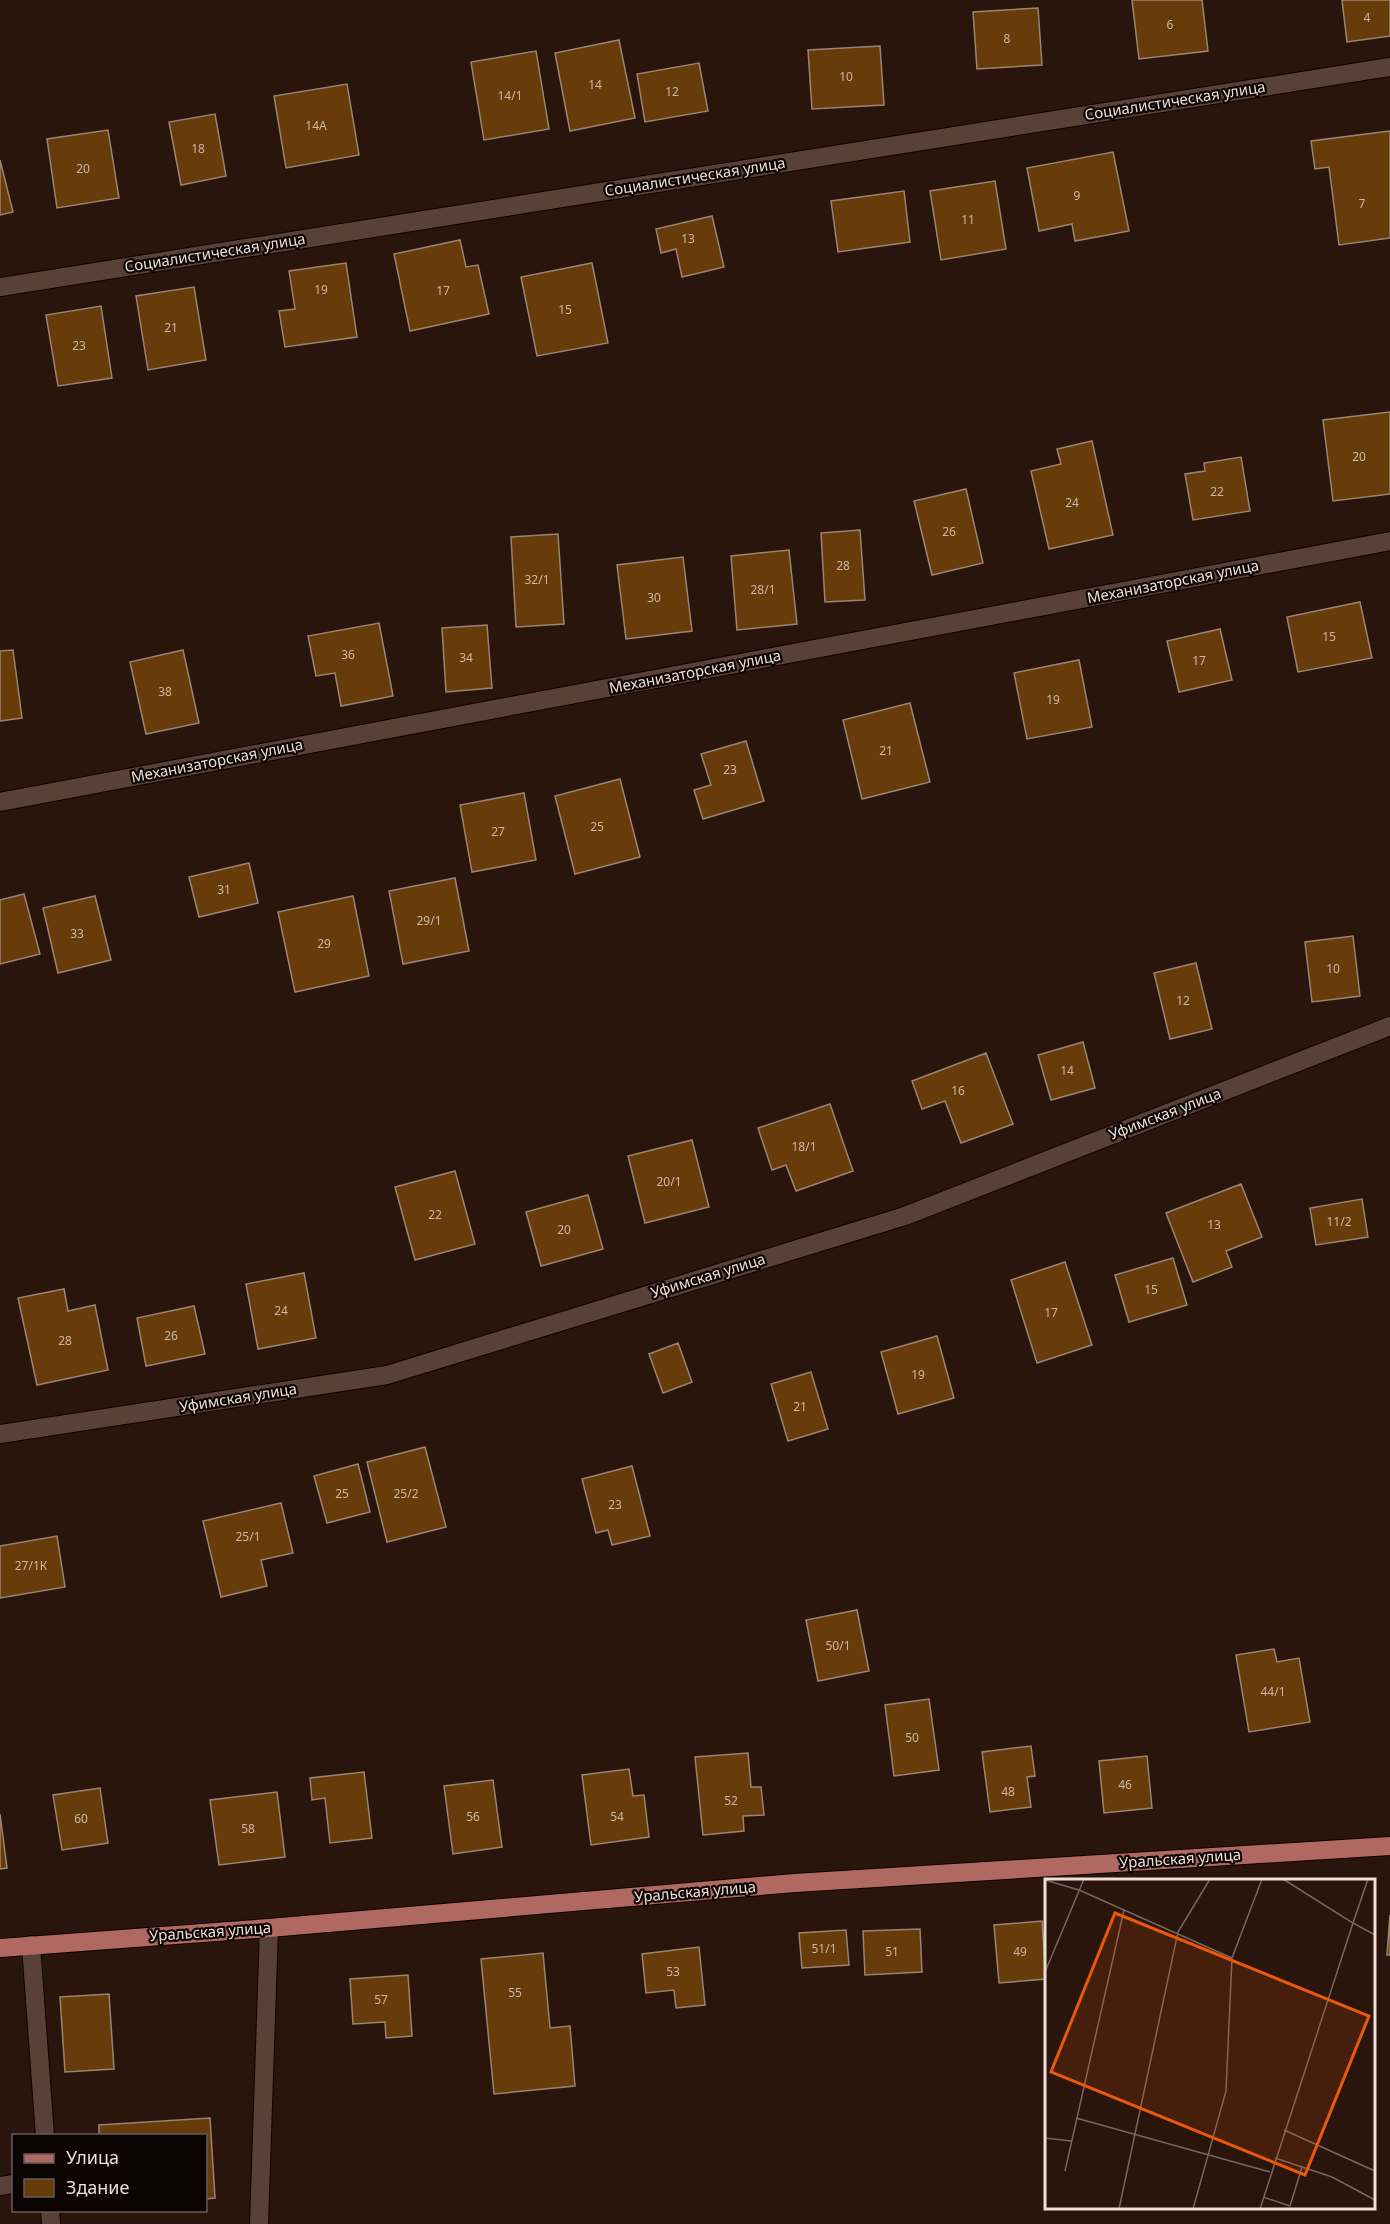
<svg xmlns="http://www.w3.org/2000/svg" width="1390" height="2224" font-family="'Noto Sans',sans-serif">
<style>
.building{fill:#683b0b;stroke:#9a8471;stroke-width:1.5}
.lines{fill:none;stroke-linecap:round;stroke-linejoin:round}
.minor-casing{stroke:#110200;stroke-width:20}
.major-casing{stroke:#110200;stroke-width:20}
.minor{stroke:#5a4137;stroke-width:18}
.major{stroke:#b06960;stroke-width:18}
.labels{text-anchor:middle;stroke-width:4.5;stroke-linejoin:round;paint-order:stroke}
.number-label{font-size:12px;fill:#ccb5a5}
.street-label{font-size:15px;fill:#eeded8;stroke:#0c0402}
.inset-road{fill:none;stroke:#78655e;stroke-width:1.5}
.view{fill:#e8590c;fill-opacity:0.15;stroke:#e8590c;stroke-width:3}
.inset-edge{fill:none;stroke:#eeded8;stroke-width:3}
</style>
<rect width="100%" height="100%" fill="#2a150c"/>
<!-- building -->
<path class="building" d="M1132,0H1202L1208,51L1139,59Z
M1342,0H1390V36L1347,42Z
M1038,8L1042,65L977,69L973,12Z
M619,40L635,118L570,131L555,53Z
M880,46L884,105L812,109L808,50Z
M536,51L549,129L484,140L471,62Z
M699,63L708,111L645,122L637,74Z
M347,84L359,155L286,168L274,96Z
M215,114L226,176L181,185L169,122Z
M108,130L119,198L57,208L47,139Z
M1390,131V238L1339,245L1329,167L1315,169L1311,141Z
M1113,152L1129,231L1075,241L1072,224L1039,231L1027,168Z
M0,160L13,212L0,215Z
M995,181L1006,249L941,260L930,191Z
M904,191L910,242L838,252L831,201Z
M712,216L724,267L682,277L676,249L661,253L656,229Z
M460,240L466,267L478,265L489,314L410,331L394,254Z
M346,263L357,337L285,347L279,311L295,309L289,271Z
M592,263L608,343L537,356L521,277Z
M194,287L206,360L148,370L136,296Z
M101,306L112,378L58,386L46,315Z
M1390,412V494L1333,501L1323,420Z
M1092,441L1113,535L1049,549L1031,471L1061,464L1057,449Z
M1241,457L1250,511L1193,520L1185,474L1205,471L1204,463Z
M966,489L983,563L932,575L914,501Z
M860,530L865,600L825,602L821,533Z
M558,534L564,624L516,627L511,537Z
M789,550L797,624L737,630L731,556Z
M683,557L692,631L626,639L617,565Z
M1360,602L1372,658L1298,672L1287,617Z
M379,623L393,696L341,706L335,673L316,676L308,636Z
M487,625L492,688L446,692L442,628Z
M1220,629L1232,680L1179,692L1167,641Z
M13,650L22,718L0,721V651Z
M183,650L199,723L146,734L130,662Z
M1079,660L1092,727L1027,739L1014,673Z
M910,703L930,782L862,799L843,720Z
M746,741L764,801L703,819L694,790L711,785L701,754Z
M620,779L640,857L575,874L555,796Z
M524,793L536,860L472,872L460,805Z
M249,863L258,903L199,917L189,877Z
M455,878L469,951L403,964L389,891Z
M24,894L40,954L0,964V900Z
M95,896L111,960L58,973L43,908Z
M353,896L369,976L295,992L278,912Z
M1353,936L1360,996L1312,1002L1305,942Z
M1196,963L1212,1029L1170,1039L1154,973Z
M1083,1042L1095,1088L1051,1100L1038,1055Z
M986,1053L1013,1124L961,1143L945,1101L922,1109L912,1081Z
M830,1104L853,1171L796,1191L786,1165L772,1170L758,1128Z
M692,1140L709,1207L645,1223L628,1156Z
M455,1171L475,1244L415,1260L395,1187Z
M1241,1184L1262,1237L1226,1251L1232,1267L1193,1282L1166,1213Z
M588,1195L603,1249L541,1266L526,1212Z
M1362,1199L1368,1237L1316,1245L1310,1208Z
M1173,1258L1187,1305L1129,1322L1115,1275Z
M1065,1262L1092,1345L1037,1363L1011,1280Z
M304,1273L316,1338L258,1349L246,1284Z
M64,1289L68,1311L95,1305L108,1370L37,1385L18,1298Z
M194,1306L205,1354L146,1366L137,1318Z
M937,1336L954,1398L898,1414L881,1352Z
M678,1343L692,1382L663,1393L649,1354Z
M811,1372L828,1429L788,1441L771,1384Z
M425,1447L446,1527L387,1542L367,1462Z
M358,1464L370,1512L327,1523L314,1476Z
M632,1466L650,1536L612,1545L608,1530L596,1533L582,1479Z
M281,1503L293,1553L261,1560L267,1586L221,1597L203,1521Z
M57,1536L65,1587L0,1598V1546Z
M857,1610L869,1671L818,1681L806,1620Z
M1274,1649L1277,1662L1299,1658L1310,1722L1249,1732L1236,1655Z
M929,1699L939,1770L894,1776L885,1705Z
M1031,1746L1035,1776L1027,1777L1031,1807L990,1812L982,1752Z
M748,1753L751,1787H761L764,1815L743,1816L744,1831L703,1835L695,1757Z
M1147,1756L1152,1808L1104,1813L1099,1761Z
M629,1769L633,1796L644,1795L649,1837L591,1845L582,1775Z
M364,1772L372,1838L330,1843L325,1798L312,1800L310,1778Z
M493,1780L502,1847L453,1854L444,1786Z
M100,1788L108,1843L62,1850L53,1795Z
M277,1792L285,1857L219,1865L210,1800Z
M0,1814L7,1868L0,1869Z
M1390,1915V1955H1387Z
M1042,1921L1046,1979L999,1983L994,1925Z
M920,1929L922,1972L865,1975L863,1931Z
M846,1930L849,1965L802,1968L799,1933Z
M699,1947L705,2005L676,2008L674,1990L646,1993L642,1954Z
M543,1953L550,2028L570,2026L575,2086L494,2094L481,1959Z
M408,1975L412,2036L386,2038L385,2022L353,2024L350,1979Z
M109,1994L114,2069L65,2072L60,1997Z
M210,2118L215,2198L206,2199V2136H99V2125Z"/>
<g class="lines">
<defs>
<path id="minor" d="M0,287L1390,67
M0,802L1390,541
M0,1434L387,1375L905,1216L1390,1026
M31,1945L45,2136
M0,2186L14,2184
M50,2210L51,2224
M259,2224L269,1928"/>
<path id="major" d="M0,1948L269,1928L795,1883L1390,1846"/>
</defs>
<!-- minor casing -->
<use href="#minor" class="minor-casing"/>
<!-- major casing -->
<use href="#major" class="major-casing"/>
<!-- minor -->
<use href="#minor" class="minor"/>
<!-- major -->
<use href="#major" class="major"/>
</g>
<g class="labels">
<!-- number labels -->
<g class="number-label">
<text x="1367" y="22">4</text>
<text x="1170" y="29">6</text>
<text x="1007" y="43">8</text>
<text x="846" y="81">10</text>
<text x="595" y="89">14</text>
<text x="672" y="96">12</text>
<text x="510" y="100">14/1</text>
<text x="316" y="130">14А</text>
<text x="198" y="153">18</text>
<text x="83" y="173">20</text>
<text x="1077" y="200">9</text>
<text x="1362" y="208">7</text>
<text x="968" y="224">11</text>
<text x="688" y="243">13</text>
<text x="321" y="294">19</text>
<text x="443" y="295">17</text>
<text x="565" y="314">15</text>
<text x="171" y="332">21</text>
<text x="79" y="350">23</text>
<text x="1359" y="461">20</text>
<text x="1217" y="496">22</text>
<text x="1072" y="507">24</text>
<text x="949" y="536">26</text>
<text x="843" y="570">28</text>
<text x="537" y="584">32/1</text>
<text x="763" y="594">28/1</text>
<text x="654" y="602">30</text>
<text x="1329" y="641">15</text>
<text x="348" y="659">36</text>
<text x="466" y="662">34</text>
<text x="1199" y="665">17</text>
<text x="165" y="696">38</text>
<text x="1053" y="704">19</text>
<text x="886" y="755">21</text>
<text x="730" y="774">23</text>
<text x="597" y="831">25</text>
<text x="498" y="836">27</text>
<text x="224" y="894">31</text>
<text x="429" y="925">29/1</text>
<text x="77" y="938">33</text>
<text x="324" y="948">29</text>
<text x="1333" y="973">10</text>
<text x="1183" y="1005">12</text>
<text x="1067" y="1075">14</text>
<text x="958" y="1095">16</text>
<text x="804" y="1151">18/1</text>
<text x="669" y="1186">20/1</text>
<text x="435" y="1219">22</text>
<text x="1339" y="1226">11/2</text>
<text x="1214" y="1229">13</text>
<text x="564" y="1234">20</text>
<text x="1151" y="1294">15</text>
<text x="281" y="1315">24</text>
<text x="1051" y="1317">17</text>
<text x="171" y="1340">26</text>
<text x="65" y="1345">28</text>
<text x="918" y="1379">19</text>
<text x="800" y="1411">21</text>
<text x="342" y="1498">25</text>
<text x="406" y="1498">25/2</text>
<text x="615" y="1509">23</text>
<text x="248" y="1541">25/1</text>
<text x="31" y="1570">27/1К</text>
<text x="838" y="1650">50/1</text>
<text x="1273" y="1696">44/1</text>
<text x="912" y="1742">50</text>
<text x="1125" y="1789">46</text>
<text x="1008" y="1796">48</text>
<text x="731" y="1805">52</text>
<text x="473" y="1821">56</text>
<text x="617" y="1821">54</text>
<text x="81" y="1823">60</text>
<text x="248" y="1833">58</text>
<text x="824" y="1953">51/1</text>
<text x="892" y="1956">51</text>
<text x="1020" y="1956">49</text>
<text x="673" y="1976">53</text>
<text x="515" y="1997">55</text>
<text x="381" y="2004">57</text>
</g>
<!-- street labels -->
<g class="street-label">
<text transform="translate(1175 101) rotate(-9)" y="5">Социалистическая улица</text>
<text transform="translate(695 177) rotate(-9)" y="5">Социалистическая улица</text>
<text transform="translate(215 253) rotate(-9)" y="5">Социалистическая улица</text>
<text transform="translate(1173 582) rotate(-11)" y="5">Механизаторская улица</text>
<text transform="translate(695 672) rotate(-11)" y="5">Механизаторская улица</text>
<text transform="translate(217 761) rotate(-11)" y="5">Механизаторская улица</text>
<text transform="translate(1165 1114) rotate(-21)" y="5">Уфимская улица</text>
<text transform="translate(708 1276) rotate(-17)" y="5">Уфимская улица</text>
<text transform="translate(238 1398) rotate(-9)" y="5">Уфимская улица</text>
<text transform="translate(1180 1859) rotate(-4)" y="5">Уральская улица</text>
<text transform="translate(695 1892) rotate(-5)" y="5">Уральская улица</text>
<text transform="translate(210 1932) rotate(-4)" y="5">Уральская улица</text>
</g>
</g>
<!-- overview -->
<g transform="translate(1045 1879)">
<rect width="330" height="330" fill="#2a150c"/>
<path class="inset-road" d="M323,0L308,44L330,56M0,1L34,11L187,79M0,93L39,0M31,239L225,293M239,251L330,292M0,259L26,262M230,279L257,288M20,292L79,31M218,318L245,327L257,288L287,298L330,321M74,330L133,53L165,0M148,330L181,212L187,79L217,0M215,330L308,44L238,0"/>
<path class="view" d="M70,34L324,137L260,296L6,193Z"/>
<rect width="330" height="330" class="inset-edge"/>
</g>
<!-- legend -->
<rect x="12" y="2134" width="195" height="78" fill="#0c0402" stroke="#665b58" stroke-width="1.5"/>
<rect x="24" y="2154" width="30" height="9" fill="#b06960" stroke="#665b58" stroke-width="1.5"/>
<text x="66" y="2164" font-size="18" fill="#eeded8">Улица</text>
<rect x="24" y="2179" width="30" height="18" fill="#683b0b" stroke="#665b58" stroke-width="1.5"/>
<text x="66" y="2194" font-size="18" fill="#eeded8">Здание</text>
</svg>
